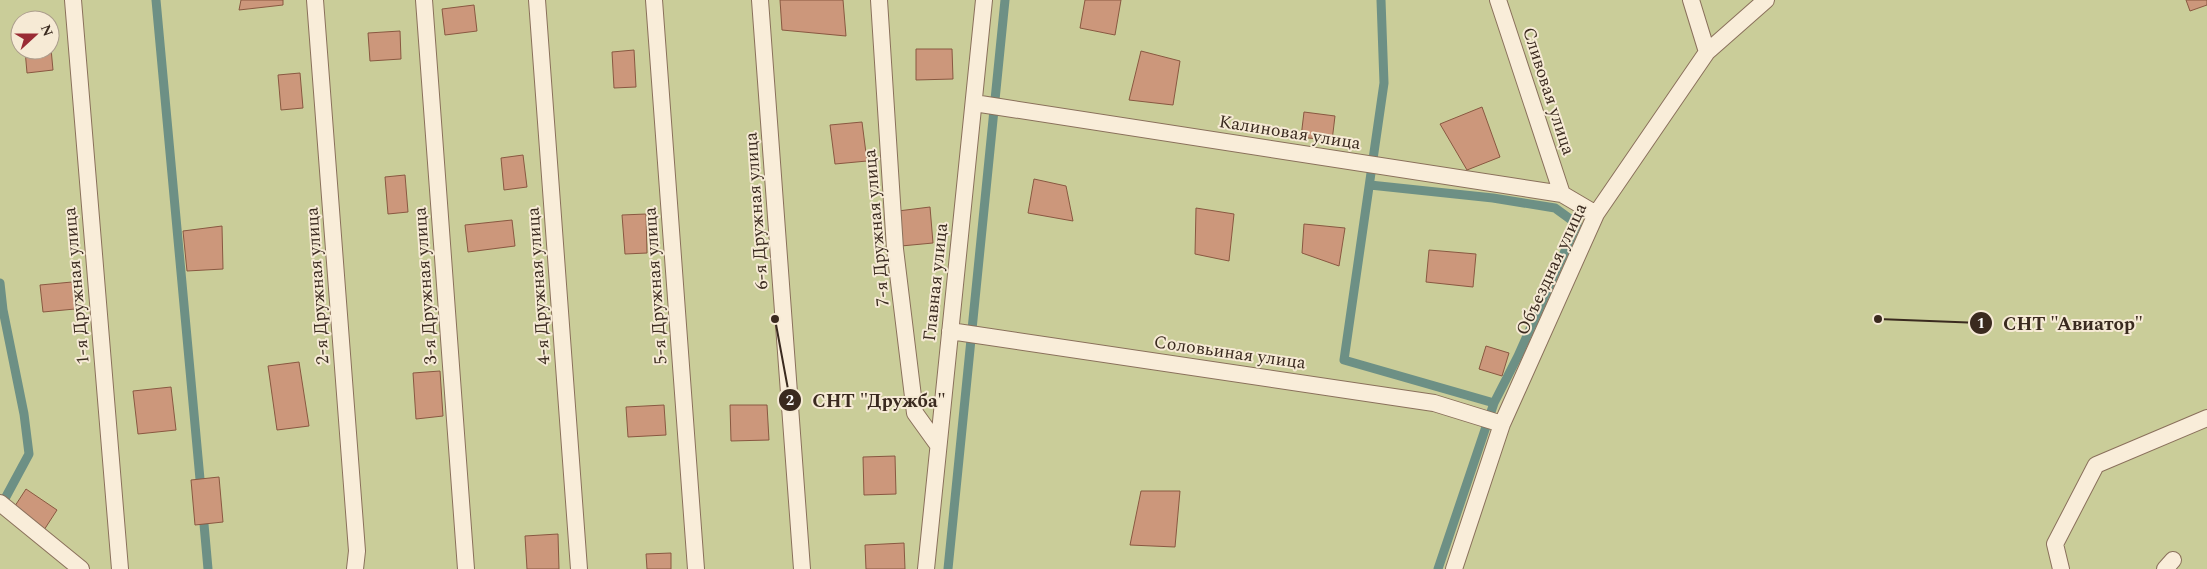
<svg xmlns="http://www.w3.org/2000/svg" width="2207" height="569" font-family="Spectral,serif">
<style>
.green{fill:#cacd99;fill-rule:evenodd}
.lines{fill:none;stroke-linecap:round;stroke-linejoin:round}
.stream{stroke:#6d9085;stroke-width:9}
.building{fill:#cc977b;stroke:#895841}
.lane-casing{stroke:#8a705b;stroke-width:18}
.lane{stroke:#f9edd9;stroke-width:16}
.labels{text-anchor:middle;stroke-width:4;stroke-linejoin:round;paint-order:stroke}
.street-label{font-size:18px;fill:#3a2a1f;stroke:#f6ead5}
.leader{fill:none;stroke:#3a2a1f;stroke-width:2}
.callout-dot{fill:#3a2a1f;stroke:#f6ead5;stroke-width:2}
.mark-label{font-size:15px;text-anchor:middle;font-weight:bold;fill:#fff}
.callout-label{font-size:19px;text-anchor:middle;font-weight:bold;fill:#3a2a1f;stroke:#f6ead5;stroke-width:4;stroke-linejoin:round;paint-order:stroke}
</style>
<rect width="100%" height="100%" fill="#eedfc5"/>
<!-- green -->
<path class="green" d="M0,0H2207V569H0ZM20,20H50V50H20Z"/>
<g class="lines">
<!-- stream -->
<path class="stream" d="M156,0L201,490
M1381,0L1384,83L1344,360L1494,403
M1370,185L1493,198L1555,208L1577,224L1518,356L1494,403L1438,569
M0,283L3,310L24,414L29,454L1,506
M203,513L208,569
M948,569L1005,0"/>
</g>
<!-- building -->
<path class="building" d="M241,0H283V5L239,10Z
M780,0H843L846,36L782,30Z
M1085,0H1121L1115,35L1080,28Z
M2186,0H2207V5L2190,11Z
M474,5L477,31L445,35L442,9Z
M400,31L401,59L370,61L368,33Z
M50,38L53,70L27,73L25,50H50Z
M916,49H952L953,79L916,80Z
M634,50L636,87L614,88L612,52Z
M1141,51L1180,61L1173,105L1129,100Z
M300,73L303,108L281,110L278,75Z
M1482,107L1500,157L1467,170L1440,124Z
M1304,112L1335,116L1332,141L1301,137Z
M862,122L867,161L835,164L830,125Z
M523,155L527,187L504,190L501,158Z
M405,175L408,212L388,214L385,177Z
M1034,179L1066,186L1073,221L1028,213Z
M930,207L933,243L901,246L898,211Z
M1196,208L1234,214L1229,261L1195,254Z
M646,214L647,253L625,254L622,215Z
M512,220L515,246L468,252L465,225Z
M1304,224L1345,228L1339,266L1302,253Z
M222,226L223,269L187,271L183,231Z
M1429,250L1476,254L1473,287L1426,282Z
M72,282L75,309L43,312L40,285Z
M1486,346L1509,353L1502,376L1479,369Z
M299,362L309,426L277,430L268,366Z
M440,371L443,416L416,419L413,373Z
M171,387L176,430L138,434L133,391Z
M664,405L666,435L628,437L626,407Z
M730,405H767L769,440L731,441Z
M895,456L896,494L864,495L863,457Z
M219,477L223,522L195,525L191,480Z
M26,489L57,510L44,530L13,509Z
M1141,491H1180L1175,547L1130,545Z
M558,534L559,569H527L525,536Z
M904,543L905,569H866L865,545Z
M671,553V569H647L646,554Z"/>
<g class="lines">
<defs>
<path id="lane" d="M73,0L120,569
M315,0L357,551L355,569
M424,0L466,569
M537,0L579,569
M654,0L696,569
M760,0L802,569
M879,0L895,249L915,413L938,445
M1498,0L1562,194
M1691,0L1707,52
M974,103L1562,194L1596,214
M950,331L1434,403L1502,424
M0,503L81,569
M926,569L984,0
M1454,569L1502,424L1596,214L1707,52L1766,0
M2061,569L2055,544L2096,465L2207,418
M2165,569L2173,560"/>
</defs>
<!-- lane casing -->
<use href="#lane" class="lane-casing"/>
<!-- lane -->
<use href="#lane" class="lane"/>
</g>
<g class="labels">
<!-- street labels -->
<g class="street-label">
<text transform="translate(1549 91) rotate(72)" y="6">Сливовая улица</text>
<text transform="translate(1290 132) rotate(9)" y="6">Калиновая улица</text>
<text transform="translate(756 211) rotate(-94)" y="6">6-я Дружная улица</text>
<text transform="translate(876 228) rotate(-95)" y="6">7-я Дружная улица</text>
<text transform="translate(1551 269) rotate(-65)" y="6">Объездная улица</text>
<text transform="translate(935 282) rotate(-84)" y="6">Главная улица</text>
<text transform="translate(76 286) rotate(-95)" y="6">1-я Дружная улица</text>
<text transform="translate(317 286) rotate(-94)" y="6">2-я Дружная улица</text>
<text transform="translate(425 286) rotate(-94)" y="6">3-я Дружная улица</text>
<text transform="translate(538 286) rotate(-94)" y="6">4-я Дружная улица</text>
<text transform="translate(655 286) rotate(-94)" y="6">5-я Дружная улица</text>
<text transform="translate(1230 352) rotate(8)" y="6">Соловьиная улица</text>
</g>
</g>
<!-- callouts -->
<path class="leader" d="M1878 319L1981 323M775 319L790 400"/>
<g class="callout-dot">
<circle cx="1878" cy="319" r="5"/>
<circle cx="775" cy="319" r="5"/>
<circle cx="1981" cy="323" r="12"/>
<circle cx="790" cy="400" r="12"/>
</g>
<g class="mark-label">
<text x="1981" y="328">1</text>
<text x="790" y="405">2</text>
</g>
<g class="callout-label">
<text x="2073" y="330">СНТ "Авиатор"</text>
<text x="879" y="407">СНТ "Дружба"</text>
</g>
<!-- north arrow -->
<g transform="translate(35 35) rotate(69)"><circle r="24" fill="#f6ead5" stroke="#ab9d8c"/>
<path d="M0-4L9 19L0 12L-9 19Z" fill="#992b34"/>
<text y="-8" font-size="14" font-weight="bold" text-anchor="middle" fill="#3a2a1f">N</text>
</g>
</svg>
